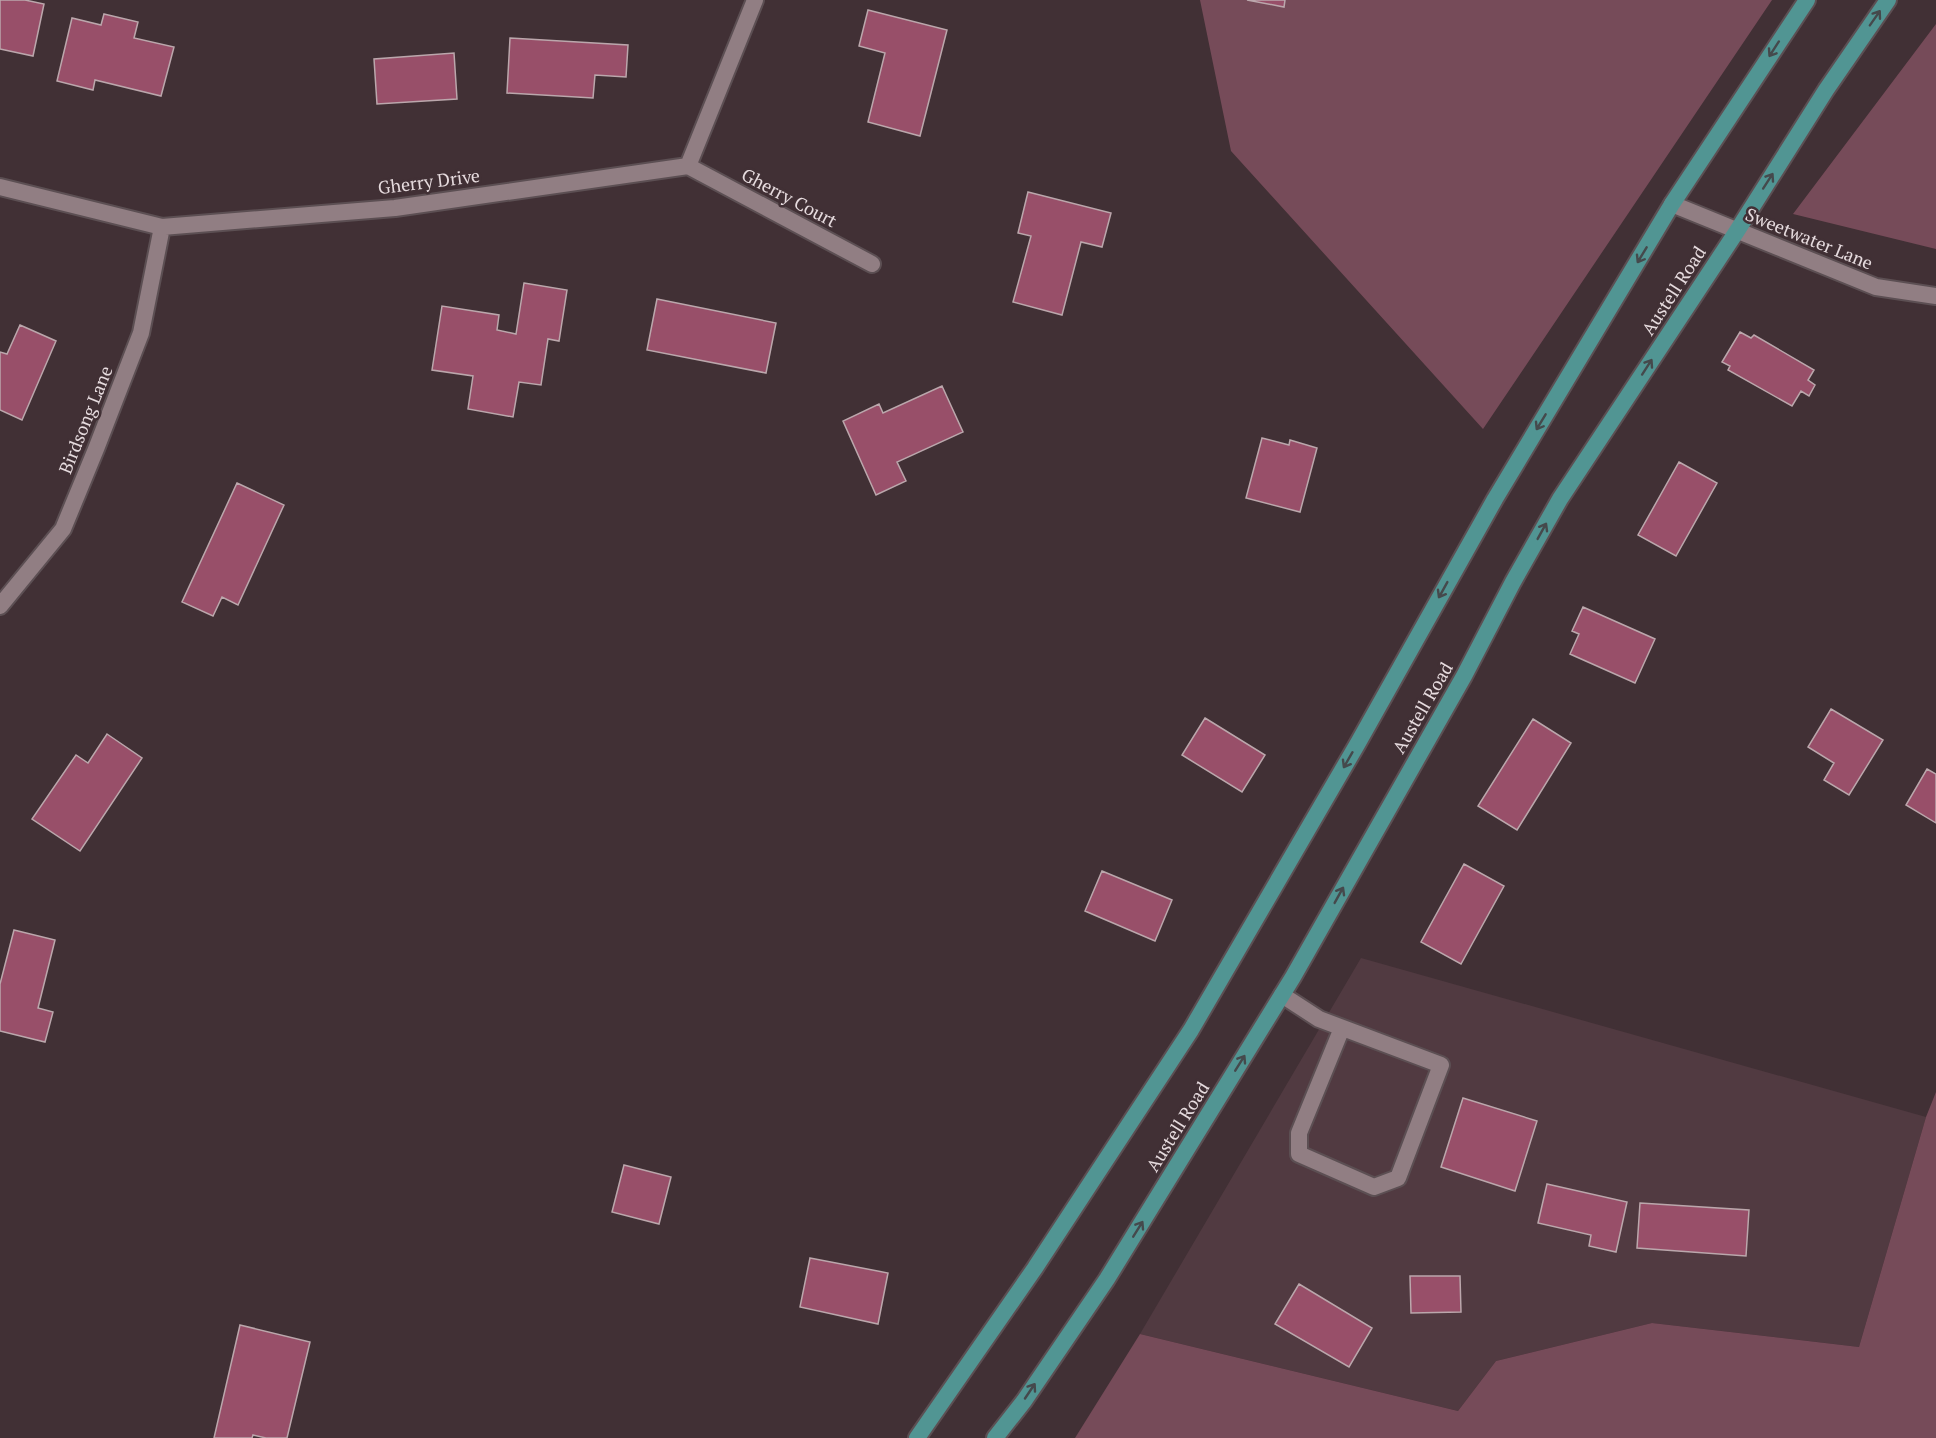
<svg xmlns="http://www.w3.org/2000/svg" width="1936" height="1438" font-family="'PT Serif',serif">
<style>
.built{fill:#513a41}
.green{fill:#764b59}
.building{fill:#984f69;stroke:#bba7ac;stroke-width:1.5}
.lines{fill:none;stroke-linecap:round;stroke-linejoin:round}
.service-casing{stroke:#5c4f53;stroke-width:20}
.minor-casing{stroke:#5c4f53;stroke-width:20}
.primary-casing{stroke:#5c4f53;stroke-width:20}
.service{stroke:#917e83;stroke-width:16}
.minor{stroke:#917e83;stroke-width:16}
.primary{stroke:#519593;stroke-width:16}
.oneway{stroke:#45494c}
.labels{text-anchor:middle;stroke-width:5;stroke-linejoin:round;paint-order:stroke}
.street-label{font-size:18px;fill:#e6dbde;stroke:#413035}
</style>
<rect width="100%" height="100%" fill="#413035"/>
<!-- built -->
<path class="built" d="M1361,958L1926,1117L1859,1347L1652,1323L1496,1361L1458,1411L1140,1334Z"/>
<!-- green -->
<path class="green" d="M1200,0H1772L1483,429L1231,151Z
M1936,24V249L1793,214Z
M1936,1092V1438H1075L1140,1334L1458,1411L1496,1361L1652,1323L1859,1347L1926,1117Z"/>
<!-- building -->
<path class="building" d="M0,0H25L44,4L33,56L0,49Z
M1247,0H1285L1284,7Z
M868,10L947,30L920,136L868,122L885,53L859,46Z
M104,14L138,22L134,38L174,47L161,96L95,80L93,90L57,81L72,18L101,25Z
M510,38L628,45L626,77L595,75L593,98L507,93Z
M454,53L457,99L377,104L374,59Z
M1028,192L1111,213L1102,247L1081,242L1062,315L1013,302L1031,236L1018,233Z
M524,283L567,290L559,341L548,339L541,385L519,382L513,417L468,409L473,376L432,370L442,306L499,315L497,330L516,334Z
M657,299L776,323L766,373L647,350Z
M20,325L56,341L22,420L0,410V352L7,354Z
M1740,332L1751,338L1754,335L1814,370L1808,380L1815,385L1809,396L1801,391L1792,406L1728,370L1730,366L1722,362Z
M942,386L963,432L897,462L906,481L876,495L843,421L879,404L883,413Z
M1262,438L1289,445L1290,440L1317,448L1300,512L1246,498Z
M1679,462L1717,483L1676,556L1638,535Z
M237,483L284,505L238,605L222,597L213,616L182,602Z
M1583,607L1655,639L1635,683L1570,654L1579,634L1572,631Z
M1831,709L1883,740L1849,795L1824,780L1834,763L1808,747Z
M1205,718L1265,755L1242,792L1182,755Z
M1533,719L1571,743L1517,830L1478,806Z
M107,734L142,758L80,851L32,819L76,755L88,763Z
M1927,769L1936,774V823L1906,805Z
M1464,864L1504,886L1461,964L1421,942Z
M1102,871L1172,900L1155,941L1085,911Z
M14,930L55,940L38,1008L53,1012L45,1042L0,1031V984Z
M1463,1098L1537,1121L1515,1191L1441,1167Z
M624,1165L671,1177L659,1224L612,1212Z
M1547,1184L1627,1202L1616,1252L1589,1246L1591,1235L1538,1223Z
M1640,1203L1749,1210L1746,1256L1637,1248Z
M810,1258L888,1273L878,1324L800,1307Z
M1410,1276H1460L1461,1312L1411,1313Z
M1299,1284L1372,1328L1349,1367L1275,1324Z
M240,1325L310,1342L287,1438H266L253,1435L252,1438H214Z"/>
<g class="lines">
<defs>
<path id="service" d="M1282,995L1319,1019L1441,1065L1398,1178L1374,1187L1299,1154V1133L1342,1028"/>
<path id="minor" d="M688,166L872,264
M0,187L162,227L395,208L688,166L755,0
M1672,204L1876,287L1936,296
M0,606L63,529L96,449L141,333L162,227"/>
<path id="primary" d="M917,1438L1035,1268L1191,1030L1358,743L1495,499L1672,204L1807,0
M995,1438L1024,1401L1107,1279L1293,977L1464,676L1513,582L1560,499L1737,231L1826,90L1888,0"/>
</defs>
<!-- service casing -->
<use href="#service" class="service-casing"/>
<!-- minor casing -->
<use href="#minor" class="minor-casing"/>
<!-- primary casing -->
<use href="#primary" class="primary-casing"/>
<!-- service -->
<use href="#service" class="service"/>
<!-- minor -->
<use href="#minor" class="minor"/>
<!-- primary -->
<use href="#primary" class="primary"/>
</g>
<!-- one-way arrows -->
<defs><path id="oneway-shaft" d="M-6 0H5M1.5-3L5.5 0L1.5 3" fill="none" stroke-width="1.6" stroke-linecap="round" stroke-linejoin="round" transform="scale(1.5)"/></defs>
<g class="oneway">
<use href="#oneway-shaft" transform="translate(1875 18) rotate(-55)"/>
<use href="#oneway-shaft" transform="translate(1774 49) rotate(123)"/>
<use href="#oneway-shaft" transform="translate(1768 181) rotate(-57)"/>
<use href="#oneway-shaft" transform="translate(1642 255) rotate(121)"/>
<use href="#oneway-shaft" transform="translate(1647 367) rotate(-57)"/>
<use href="#oneway-shaft" transform="translate(1541 422) rotate(121)"/>
<use href="#oneway-shaft" transform="translate(1542 531) rotate(-61)"/>
<use href="#oneway-shaft" transform="translate(1443 590) rotate(119)"/>
<use href="#oneway-shaft" transform="translate(1348 760) rotate(120)"/>
<use href="#oneway-shaft" transform="translate(1339 895) rotate(-61)"/>
<use href="#oneway-shaft" transform="translate(1240 1063) rotate(-58)"/>
<use href="#oneway-shaft" transform="translate(1138 1229) rotate(-58)"/>
<use href="#oneway-shaft" transform="translate(1030 1391) rotate(-56)"/>
</g>
<g class="labels">
<!-- street labels -->
<g class="street-label">
<text transform="translate(429 182) rotate(-7)" y="6">Gherry Drive</text>
<text transform="translate(789 198) rotate(28)" y="6">Gherry Court</text>
<text transform="translate(1809 239) rotate(22)" y="6">Sweetwater Lane</text>
<text transform="translate(1674 291) rotate(-57)" y="6">Austell Road</text>
<text transform="translate(86 420) rotate(-68)" y="6">Birdsong Lane</text>
<text transform="translate(1423 708) rotate(-60)" y="6">Austell Road</text>
<text transform="translate(1178 1127) rotate(-58)" y="6">Austell Road</text>
</g>
</g>
</svg>
